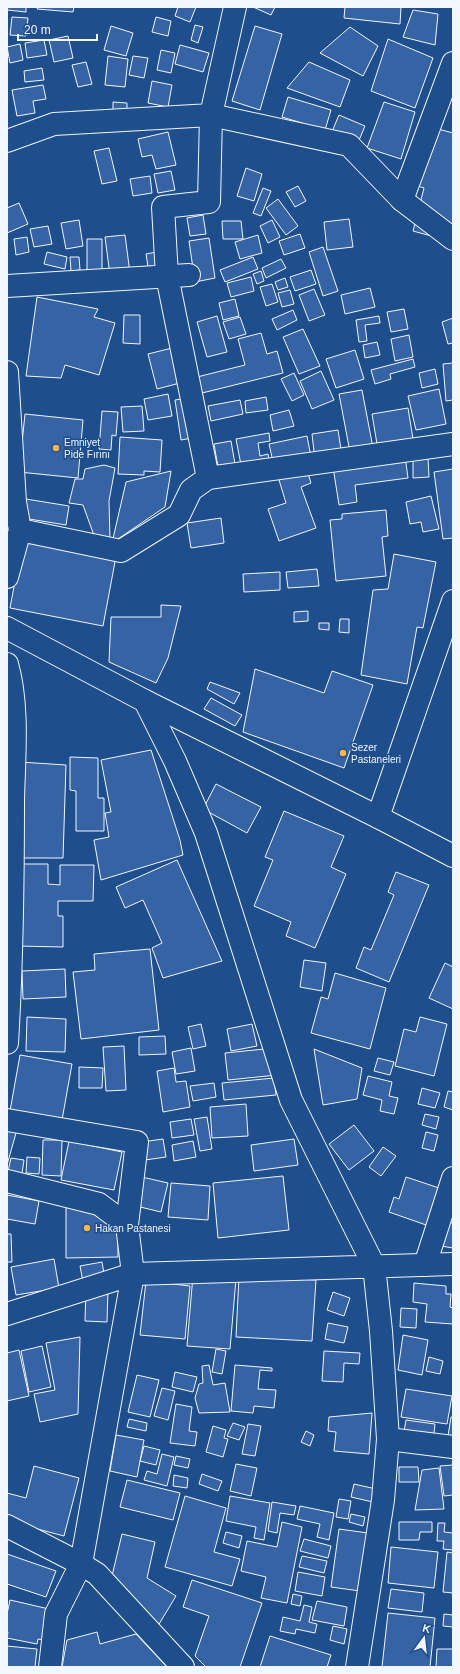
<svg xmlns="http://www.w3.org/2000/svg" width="460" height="1674" font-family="Arial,sans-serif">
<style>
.building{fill:#3563a3;stroke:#f2f6ff}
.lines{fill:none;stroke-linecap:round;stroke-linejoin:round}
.minor-casing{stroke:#f2f6ff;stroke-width:24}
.tertiary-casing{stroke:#f2f6ff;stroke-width:24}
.secondary-casing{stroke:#f2f6ff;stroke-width:24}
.minor{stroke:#1f4e8c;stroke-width:22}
.tertiary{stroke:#1f4e8c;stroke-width:22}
.secondary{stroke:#1f4e8c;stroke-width:22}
.poi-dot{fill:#ffb74d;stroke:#1f4e8c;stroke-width:1.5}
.labels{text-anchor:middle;stroke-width:3;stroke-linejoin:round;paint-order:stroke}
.poi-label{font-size:10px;fill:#f2f6ff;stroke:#1f4e8c;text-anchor:start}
</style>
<rect width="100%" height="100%" fill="#1f4e8c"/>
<!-- building -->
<path class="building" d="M7,7H26V12L7,10Z
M38,7H74L73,12L37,9Z
M178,7H196L190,22L175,16Z
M253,7H275L271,15Z
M345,7H401L400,24L344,18Z
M413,10L438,14L435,45L403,37Z
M12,17L28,18L26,36L10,35Z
M156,17L171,21L168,36L152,32Z
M195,25L203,27L198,43L191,40Z
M111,26L133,33L126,56L104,50Z
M255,26L282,34L260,110L232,101Z
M350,27L378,46L363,76L320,53Z
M68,36L73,58L54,62L49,40Z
M388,39L433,58L415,108L371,91Z
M44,40L47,55L27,58L25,43Z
M20,44L23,60L10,63L7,47Z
M180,45L209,53L203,72L175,64Z
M161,50L175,53L171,73L157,70Z
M108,56L128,59L125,87L105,85Z
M133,56L148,58L144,78L129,75Z
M86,62L92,84L78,87L72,65Z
M309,62L350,80L340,107L287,88Z
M42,68L44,80L25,82L24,71Z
M152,81L172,85L168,107L148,103Z
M43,85L46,99L33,101L35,113L17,116L12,90Z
M288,97L331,110L325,130L282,117Z
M113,102L127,103V115H113Z
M384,102L415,112L401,159L367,148Z
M339,115L365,126L357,145L331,134Z
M427,126L453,133V242L413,231L424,188L411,184Z
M168,132L176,165L156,169L152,155L142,157L138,139Z
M109,148L117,181L102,184L94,151Z
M246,168L262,174L254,201L237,196Z
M171,171L175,190L158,193L154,174Z
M150,176L152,193L133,196L130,179Z
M298,186L306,201L295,207L286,192Z
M263,188L271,191L261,216L253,213Z
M278,199L298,226L286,235L266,208Z
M19,203L28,224L7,233V208Z
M203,215L206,234L190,236L187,218Z
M349,219L353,247L327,250L324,222Z
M79,220L83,246L66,249L61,223Z
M272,220L280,237L268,243L260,226Z
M222,221H241L243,239H223Z
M48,226L52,244L34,247L30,229Z
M300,234L305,248L284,255L279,241Z
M125,235L130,273L110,275L105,237Z
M258,235L262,253L240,259L235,242Z
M27,237L29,252L16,255L14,239Z
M209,238L215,278L195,282L189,241Z
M87,239H102V273H87Z
M323,247L338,291L323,296L309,252Z
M162,251L166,270L149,273L146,254Z
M47,252L67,257L65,269L44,264Z
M70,257H79L80,270L71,271Z
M253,257L258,269L225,282L220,270Z
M281,259L286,268L266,278L262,268Z
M311,270L316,284L295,291L290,277Z
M261,271L264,281L257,284L253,274Z
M251,277L254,291L231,297L227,283Z
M285,278L288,287L278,290L275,282Z
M272,284L278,302L266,306L260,287Z
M370,288L375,307L345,314L341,295Z
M314,289L325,315L309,321L299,295Z
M290,290L294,304L282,307L278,293Z
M37,297L98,309L94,317L115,323L99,375L65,365L61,378L26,376Z
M235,299L239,316L223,320L219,303Z
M404,309L408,329L391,332L387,312Z
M293,310L297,320L277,330L272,319Z
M124,315H140V344L123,343Z
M217,316L227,352L207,357L197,322Z
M379,316L380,323L365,325L367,341L359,342L356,320Z
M240,317L246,334L229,339L223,322Z
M453,318V343L448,344L442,322Z
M303,329L320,366L299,374L283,337Z
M261,333L267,354L277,351L283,373L202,393L197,377L245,365L238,339Z
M409,335L413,357L395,361L391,339Z
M377,342L380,355L365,358L363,345Z
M172,348L180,383L157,389L148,354Z
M355,350L364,379L336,388L326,359Z
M413,359L415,367L390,374L391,379L375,384L371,370Z
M453,363V400L446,401L443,364Z
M435,369L438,384L422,388L419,373Z
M321,371L334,400L312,409L300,381Z
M294,373L304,395L292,401L281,379Z
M439,389L446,424L416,430L408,396Z
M362,390L373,448L350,452L339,394Z
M168,394L172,416L148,420L144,399Z
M266,397L268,410L246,413L245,401Z
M187,398L192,438L181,440L175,400Z
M240,400L243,414L211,421L208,406Z
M142,406L144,431L123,432L121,407Z
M408,408L414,445L378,450L372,414Z
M289,410L294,426L273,431L270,415Z
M102,411L118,412L116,436L112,435L111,450L99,449Z
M25,414L83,420L78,478L19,472Z
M338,430L342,456L315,460L312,434Z
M269,433L270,441L258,443L260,456L268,454L270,466L241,465L236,439Z
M307,436L311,457L274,466L269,444Z
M120,437L162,440L160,472L144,471V475L118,474Z
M231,441L235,464L218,467L214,444Z
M405,456L408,478L355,485L357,502L339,505L333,467Z
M428,458L429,477L413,478V459Z
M104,465L115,468L109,501L110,540L96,541L83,505L69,503L75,479H83L85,469Z
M453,469V538L443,539L434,472Z
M307,470L311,483L301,487L316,528L279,541L268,509L286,503L279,480Z
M171,471L165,507L112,543L126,482Z
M431,496L439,529L423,532L421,522L410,524L406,502Z
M26,499L69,506L66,525L23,518Z
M386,510L388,536L382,537L386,576L336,581L330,520L342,519V514Z
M221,518L224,543L191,548L187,523Z
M24,533L117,551L103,626L10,608Z
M394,554L436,562L423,628L417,627L407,684L361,675L373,590L388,589Z
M317,569L319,586L288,588L286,572Z
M280,572V590L244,592L243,574Z
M161,605L181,606L168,658L156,683L109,662L111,617H161Z
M308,611V621L294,622V612Z
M340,619H349V633L339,632Z
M319,623H329V630L319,629Z
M255,669L324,693L332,671L373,685L344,768L243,732Z
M210,682L240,693L234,704L207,689Z
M211,698L242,715L235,726L204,709Z
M151,750L180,840L183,855L101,880L94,840L109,837L105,813L111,812L101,760Z
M70,757L98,758V798H104V831H76V791L70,790Z
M20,762L66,765L63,858H7Z
M216,784L261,807L247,833L203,809Z
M284,811L344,836L331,867L346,874L315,948L286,936L291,922L254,906L273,860L265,857Z
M177,860L222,961L163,978L152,948L162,943L143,900L125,908L116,887Z
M18,864H48V884L60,885V865H94L93,901H58V916H63V947L18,946Z
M396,872L429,885L389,982L356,968L364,947L371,950L394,895L388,892Z
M150,949L159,1030L81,1039L73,972L95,970L94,954Z
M304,960L326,963L322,991L300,987Z
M445,963L453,967V1009L429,998Z
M65,969L66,997L23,999L22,971Z
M335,973L386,988L370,1049L311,1033L321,997L328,999Z
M27,1017L66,1019L65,1052L26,1051Z
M420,1017L447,1024L434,1076L395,1066L404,1029L416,1032Z
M201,1024L206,1046L193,1049L188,1027Z
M252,1024L257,1046L231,1051L227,1029Z
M165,1036L166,1054L139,1055V1037Z
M124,1046L126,1090L106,1091L103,1047Z
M191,1048L195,1071L176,1074L172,1052Z
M274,1048L277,1075L228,1080L225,1053Z
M314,1049L362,1068L357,1099L323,1105Z
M20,1055L72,1064L62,1120L10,1111Z
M378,1058L394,1062L390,1075L374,1071Z
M79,1067L103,1068L102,1088H79Z
M174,1068L176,1082L186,1081L190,1107L163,1112L157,1071Z
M368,1076L392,1082L389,1096L398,1098L394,1114L380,1111L382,1100L363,1095Z
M274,1078L276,1095L224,1100L222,1083Z
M214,1083L216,1097L193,1101L190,1086Z
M422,1088L440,1093L435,1108L418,1104Z
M448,1091L453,1092V1110L444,1107Z
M246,1104L248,1136L212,1138L210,1107Z
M425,1114L439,1117L436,1129L422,1125Z
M207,1117L212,1149L200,1151L194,1119Z
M191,1119L194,1135L172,1138L170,1122Z
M354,1125L374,1151L349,1170L329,1144Z
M7,1130L16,1133L7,1165Z
M426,1132L438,1135L434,1151L422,1148Z
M163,1139L166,1157L145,1160L142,1142Z
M294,1139L298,1165L254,1171L251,1145Z
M43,1140H62L61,1176L42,1175Z
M69,1141L122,1152L114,1190L61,1180Z
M193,1141L196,1157L174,1161L172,1145Z
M383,1147L396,1156L381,1176L369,1167Z
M27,1157L40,1158L39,1174L26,1173Z
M11,1158L24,1160L21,1180L7,1176Z
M283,1176L289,1230L218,1238L213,1183Z
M142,1177L168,1183L161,1212L136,1206Z
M406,1177L442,1189L429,1226L389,1212L394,1197L399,1199Z
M171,1183L210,1186L208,1220L168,1217Z
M7,1195L39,1201L35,1224L7,1219Z
M66,1199L118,1228V1257L66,1258Z
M446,1222L453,1223V1248L441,1246Z
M7,1234H11L12,1262H7Z
M54,1259L59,1288L16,1295L11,1267Z
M102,1262L105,1279L83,1282L80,1266Z
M193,1275L236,1279L230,1349L187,1346Z
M239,1276L316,1280L312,1341L236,1337Z
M146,1281L190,1286L185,1339L140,1335Z
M414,1283L446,1286V1294H451L450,1307L453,1308V1324L425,1322L427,1304L413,1302Z
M86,1289L108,1290L107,1322L85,1321Z
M333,1292L350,1298L344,1316L327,1310Z
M401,1308L417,1309L416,1328L400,1327Z
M328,1323L348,1327L344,1343L325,1339Z
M403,1335L428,1340L422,1375L398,1370Z
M80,1337L78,1414L40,1422L34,1394L55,1390L46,1343Z
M42,1346L51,1387L29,1392L21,1351Z
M216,1349L226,1351L222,1374L212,1372Z
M19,1350L29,1396L7,1401V1353Z
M324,1351L360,1353L359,1364L344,1363L343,1382L322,1381Z
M429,1357L443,1361L440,1374L426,1371Z
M209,1365L213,1385L225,1383L230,1412L199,1413L195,1398L199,1384L203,1383L202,1366Z
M235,1365L272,1368V1371L260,1370L258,1389L276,1390L274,1408L254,1406L253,1413L231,1411Z
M175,1372L197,1377L193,1392L172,1387Z
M137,1375L159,1380L150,1417L128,1412Z
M162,1388L175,1391L168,1420L154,1416Z
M406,1389L452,1396L447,1424L401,1417Z
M176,1404L192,1407L189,1431L197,1432L195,1446L170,1443Z
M372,1413L369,1454L334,1451L336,1432L328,1431L329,1417Z
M451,1417H453V1443L447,1442Z
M129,1419L147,1423L146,1431L127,1427Z
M406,1420L435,1424L433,1442L403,1438Z
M233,1423L245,1427L239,1440L227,1436Z
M248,1424L261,1426L255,1456L242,1454Z
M213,1426L226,1430L224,1438L228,1439L223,1457L206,1452Z
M306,1431L314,1435L310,1446L301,1442Z
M116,1435L144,1440L137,1477L110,1471Z
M144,1446L160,1450L156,1465L140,1461Z
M162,1454L174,1457L167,1486L144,1480L147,1471L157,1474Z
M176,1456L190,1459L188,1468L174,1465Z
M236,1464L257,1468L251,1496L230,1491Z
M453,1465V1495L444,1496L440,1466Z
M34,1466L79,1478L64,1536L7,1521V1493L26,1498Z
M399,1467H418L419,1482H399Z
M439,1468L444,1509L415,1510L422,1470Z
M202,1474L222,1481L218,1491L199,1484Z
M174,1475L188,1478L187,1488L173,1486Z
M127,1480L180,1493L173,1520L120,1507Z
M354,1484L376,1489L373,1502L351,1497Z
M185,1496L226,1508L214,1552L240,1559L232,1586L165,1567Z
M230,1496L270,1503L264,1540L254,1538L256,1527L226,1521Z
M339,1499L351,1501L348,1519L336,1517Z
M272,1502L296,1506L294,1515L280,1513L277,1533L268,1531Z
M300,1506L334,1513L329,1540L317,1537L320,1524L297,1519Z
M351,1514L365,1517L363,1526L349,1522Z
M282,1522L302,1527L287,1603L261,1598L266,1577L241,1571L247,1541L277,1547Z
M399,1522H432V1532H420L419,1540H399Z
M438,1523H445L444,1532L453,1533V1550L443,1549L444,1541H437Z
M339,1529L368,1533L360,1591L331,1587Z
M226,1532L242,1536L239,1548L223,1543Z
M122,1534L155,1542L147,1578L176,1596L156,1629L111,1580Z
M304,1539L331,1546L328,1558L300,1551Z
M391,1547L438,1552L434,1588L388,1583Z
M447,1552L453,1553V1593L443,1592Z
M7,1554L56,1571L46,1597L7,1584Z
M302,1556L327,1561L324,1573L299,1567Z
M298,1572L325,1577L322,1596L295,1591Z
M192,1580L262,1603L240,1667H206L195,1656L209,1616L183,1607Z
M391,1589L424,1593L422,1612L388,1608Z
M293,1594L302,1596L300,1606L291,1604Z
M10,1600L49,1609L44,1640L38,1639L37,1644L7,1638L8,1632L7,1633V1614Z
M317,1601L347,1607L344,1626L312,1620Z
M304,1605L312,1607L309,1622L317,1624L315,1633L296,1629L295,1634L280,1631L283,1617L300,1621Z
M388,1613L435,1618L430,1667H382Z
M444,1614L453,1615V1627L443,1626Z
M333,1626L347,1629L344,1644L330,1640Z
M97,1632L100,1644L136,1634L167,1667H62L67,1640Z
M270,1636L331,1655L327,1667H260Z
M7,1646L37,1649L35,1667H7Z
M437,1649H453V1667H436Z"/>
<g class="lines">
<defs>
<path id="minor" d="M7,141L54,124L211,115L349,145L402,200L453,239
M7,286L189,275
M7,372L15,502L20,530L7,577
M208,478L167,276L163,207L209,202L211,115L235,7
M20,530L121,551L179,515L191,490L208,478L453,444
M7,664C19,707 14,756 13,800C13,881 12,962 7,1043
M378,817L453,601
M7,1120L137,1142L127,1225
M7,1181L99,1204L127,1225L133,1274L81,1564L56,1614L50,1667
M425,1265L453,1178
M388,1439L453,1447
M7,1526L81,1564L97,1574L183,1667"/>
<path id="tertiary" d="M402,200L453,63
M145,701L175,761L206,833L291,1100L374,1266L381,1331L388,1439L383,1500L357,1667
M7,1314L133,1274L453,1264"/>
<path id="secondary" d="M7,628L145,701L378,817L453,856"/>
</defs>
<!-- minor casing -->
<use href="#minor" class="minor-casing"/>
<!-- tertiary casing -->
<use href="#tertiary" class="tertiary-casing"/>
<!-- secondary casing -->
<use href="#secondary" class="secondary-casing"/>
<!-- minor -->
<use href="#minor" class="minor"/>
<!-- tertiary -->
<use href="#tertiary" class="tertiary"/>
<!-- secondary -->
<use href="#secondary" class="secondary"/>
</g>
<!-- markers -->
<g class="poi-dot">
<circle cx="56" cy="448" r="4"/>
<circle cx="343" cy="753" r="4"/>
<circle cx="87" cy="1228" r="4"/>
</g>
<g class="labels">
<!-- poi labels -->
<g class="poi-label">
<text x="64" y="446">Emniyet<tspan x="64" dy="12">Pide Fırını</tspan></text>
<text x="351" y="751">Sezer<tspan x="351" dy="12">Pastaneleri</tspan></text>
<text x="95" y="1232">Hakan Pastanesi</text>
</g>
</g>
<!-- border -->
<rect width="460" height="1674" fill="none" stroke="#f2f6ff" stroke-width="16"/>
<!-- north arrow -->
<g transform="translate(424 1638) rotate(15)" stroke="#1f4e8c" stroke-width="3" paint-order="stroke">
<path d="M0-3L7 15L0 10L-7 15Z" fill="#f2f6ff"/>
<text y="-6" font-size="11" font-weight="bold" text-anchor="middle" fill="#f2f6ff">K</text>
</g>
<!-- scale -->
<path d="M18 34v6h79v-6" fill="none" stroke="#f2f6ff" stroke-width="2"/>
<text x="24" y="34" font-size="12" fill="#f2f6ff" stroke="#1f4e8c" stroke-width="3" paint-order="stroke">20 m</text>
</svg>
